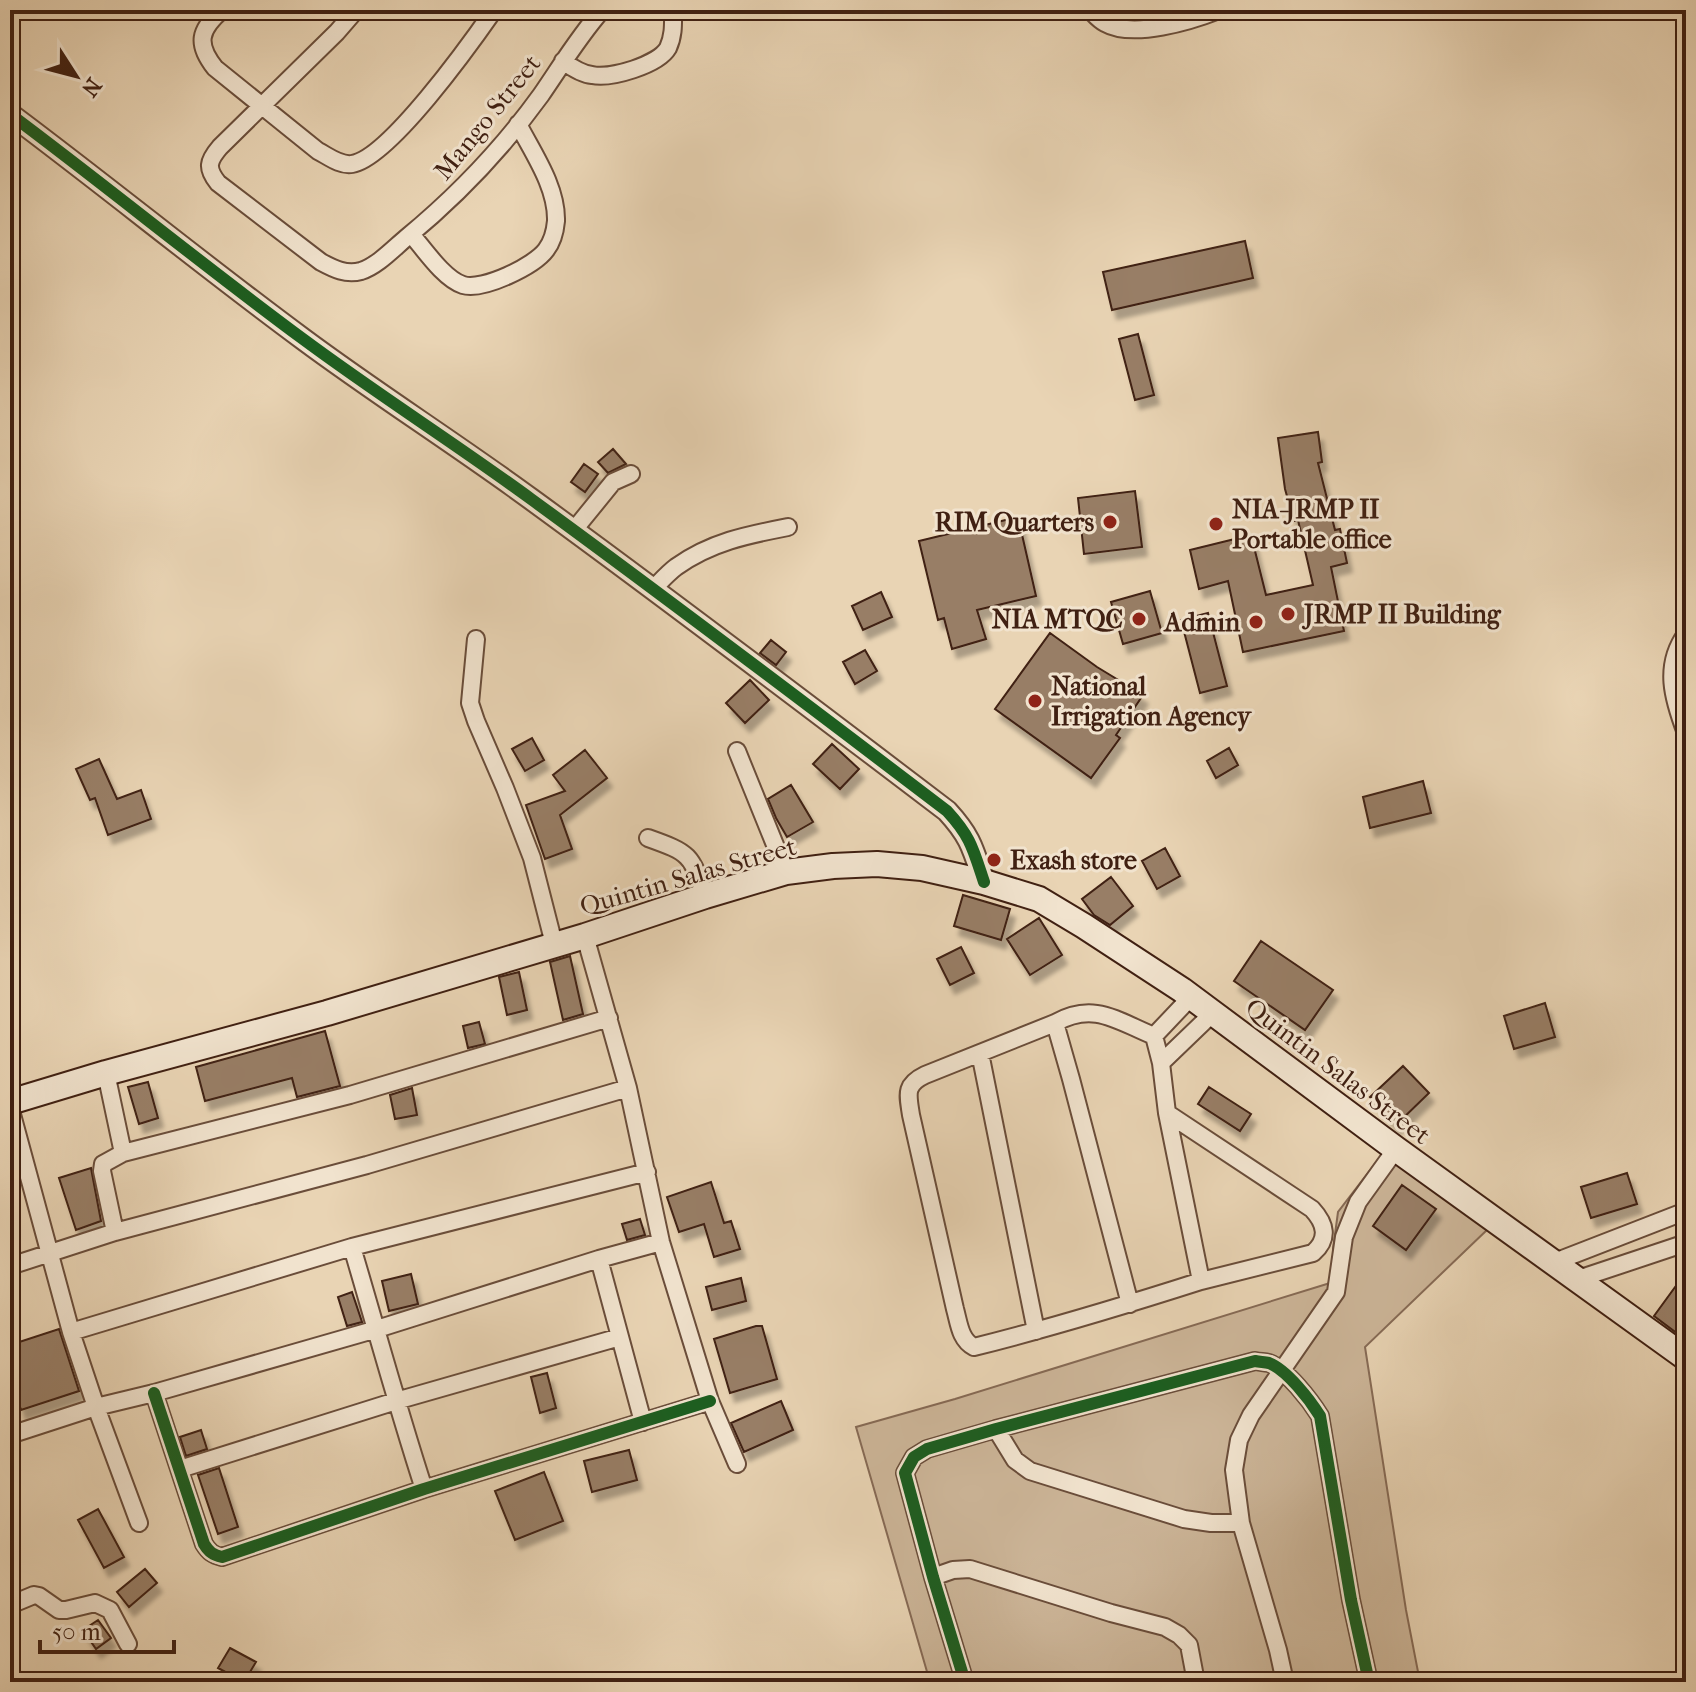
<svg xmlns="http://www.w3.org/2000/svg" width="1696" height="1692" font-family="'IM FELL French Canon',serif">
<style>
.green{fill:#ccb598;stroke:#866a55;stroke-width:2}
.building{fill:#987e66;stroke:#402012;stroke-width:2;filter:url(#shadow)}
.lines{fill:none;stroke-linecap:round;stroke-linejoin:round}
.minor-casing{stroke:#6a4d3a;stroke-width:20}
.tertiary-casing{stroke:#6a4d3a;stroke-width:24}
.secondary-casing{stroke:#402012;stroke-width:28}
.minor{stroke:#f1e3ce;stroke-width:16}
.tertiary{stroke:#f1e3ce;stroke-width:20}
.secondary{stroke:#f1e3ce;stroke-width:24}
.cycleway-casing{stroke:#f1e3ce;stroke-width:17}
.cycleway{stroke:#1b5e20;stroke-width:12}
.poi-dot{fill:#8f2418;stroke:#f1e3ce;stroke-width:3}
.labels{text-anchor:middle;stroke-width:6;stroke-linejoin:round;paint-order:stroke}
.street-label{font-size:26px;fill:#402012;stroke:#f1e3ce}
.poi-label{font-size:26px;font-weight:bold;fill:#402012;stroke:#f1e3ce;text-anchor:start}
</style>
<defs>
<filter id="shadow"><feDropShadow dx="5" dy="9" stdDeviation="2" flood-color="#0004"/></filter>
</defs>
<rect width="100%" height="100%" fill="#e9d4b4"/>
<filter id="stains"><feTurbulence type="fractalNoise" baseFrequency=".0025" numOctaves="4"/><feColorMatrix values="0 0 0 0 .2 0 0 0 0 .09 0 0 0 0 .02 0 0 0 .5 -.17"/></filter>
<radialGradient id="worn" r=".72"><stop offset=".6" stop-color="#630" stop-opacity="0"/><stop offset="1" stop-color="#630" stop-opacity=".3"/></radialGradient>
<!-- green -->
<path class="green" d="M1384,1152L1490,1227L1365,1347L1406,1610L1420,1682H930L856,1427L955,1399L1343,1279L1333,1249L1338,1212Z"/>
<!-- building -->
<path class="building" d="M1245,241L1253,278L1112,310L1103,272Z
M1138,334L1154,395L1135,400L1119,339Z
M1318,432L1322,462L1318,463L1335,530L1340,529L1347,563L1331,567L1344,631L1243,652L1228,581L1199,589L1190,550L1251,535L1266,595L1313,585L1298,520L1294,521L1285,489L1278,438Z
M613,449L626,464L608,473L598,462Z
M584,464L598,474L585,492L571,482Z
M1135,491L1142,547L1084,554L1078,498Z
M1018,517L1036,596L977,610L986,639L952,649L944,618L938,620L919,541Z
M1150,591L1162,633L1123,644L1111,602Z
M881,592L892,617L863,630L852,606Z
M1208,613L1227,686L1200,693L1181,620Z
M1050,633L1097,667L1143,695L1116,735L1120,738L1091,778L995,709Z
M771,640L786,652L776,665L760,653Z
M865,650L877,671L855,684L843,662Z
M750,680L769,700L745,723L726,703Z
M532,738L544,760L525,771L512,749Z
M832,744L859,769L840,789L813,764Z
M1229,748L1238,765L1216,778L1207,761Z
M585,750L607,778L560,815L572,849L545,859L526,805L565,791L553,775Z
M99,759L117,799L141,790L151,819L108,835L95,798L90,800L76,769Z
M1423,781L1431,813L1370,828L1363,797Z
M791,785L813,822L787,837L776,818L768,799Z
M1165,848L1180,876L1157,889L1142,861Z
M1111,877L1133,906L1110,925L1094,915L1082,899Z
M963,895L1010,909L1001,940L954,926Z
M1039,918L1062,955L1030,975L1007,939Z
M1261,941L1333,990L1305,1030L1234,981Z
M961,947L974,973L950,985L937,959Z
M570,956L583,1014L563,1020L550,962Z
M519,972L527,1010L507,1015L499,977Z
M1545,1003L1555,1037L1514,1049L1504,1016Z
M479,1022L485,1044L468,1048L463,1026Z
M325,1031L340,1086L297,1097L292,1078L205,1101L196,1067Z
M1403,1066L1429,1093L1396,1125L1370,1097Z
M148,1082L158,1118L139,1124L128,1087Z
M1209,1087L1251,1114L1240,1131L1198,1104Z
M412,1088L417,1115L395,1119L390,1095Z
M91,1168L101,1221L76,1230L59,1178Z
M1627,1173L1637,1204L1591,1218L1581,1187Z
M711,1182L724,1223L731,1221L740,1249L714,1257L704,1224L679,1232L667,1197Z
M1402,1185L1436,1209L1406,1250L1373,1226Z
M640,1219L645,1235L627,1240L622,1224Z
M1686,1272V1340L1654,1316Z
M411,1274L418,1304L389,1311L382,1281Z
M741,1278L746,1301L712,1310L706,1287Z
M352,1292L362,1322L347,1326L338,1297Z
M756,1326H762L777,1379L730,1393L714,1339Z
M59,1329L79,1391L21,1410L10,1376V1345Z
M547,1373L556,1408L540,1413L531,1377Z
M781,1401L793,1430L744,1452L731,1423Z
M201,1430L207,1449L186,1456L180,1437Z
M629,1450L637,1480L592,1492L584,1461Z
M219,1468L238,1527L218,1534L198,1475Z
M544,1472L563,1521L515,1540L495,1491Z
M98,1509L124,1557L104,1568L78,1520Z
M145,1569L157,1583L129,1607L117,1592Z
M98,1620L111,1638L96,1649L83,1630Z
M230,1648L256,1662L244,1682L218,1668Z"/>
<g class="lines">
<defs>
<path id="minor" d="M222,10C199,30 196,44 215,68L318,151C328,156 340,166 352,164C389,158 471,43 494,10
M356,10L337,32L220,147C208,161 206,168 218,183L321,262C334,269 346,275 361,271C377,266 393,249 406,238C457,196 502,149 541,95C561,66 579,36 602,10
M1090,10C1094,14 1099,20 1105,23C1133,39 1191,21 1219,10
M563,61C571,67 581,74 592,75C611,79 658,65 668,48C674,35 673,23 673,10
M411,234C424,249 444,279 463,285C483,291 534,266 546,250C553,241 555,232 556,221C557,187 533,153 518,124
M574,530L613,482L631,474
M653,589C660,582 668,573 676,567C711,542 747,535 788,527
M1686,634C1663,666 1673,699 1686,733
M476,639L470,703L476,721L505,788L532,858L554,944
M737,751L786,872
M648,838C690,853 691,854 705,896
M585,936L628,1088L661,1242L710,1401L737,1464
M1055,1023L925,1075C904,1085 908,1095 911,1115L955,1309C959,1323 960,1340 974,1347C1051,1328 1126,1305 1201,1281L1167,1113
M1154,1036L1191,997
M980,1053L1036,1331
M1161,1063L1213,1013
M106,1073L123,1153
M10,1107L71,1332L96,1407L139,1523
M115,1232L102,1171L103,1164L123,1153L350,1095L609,1018
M352,1247C376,1328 398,1409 424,1489
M599,1259L643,1422
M1552,1263L1686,1211
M10,1266L115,1232L367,1165L628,1088
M1578,1279L1686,1243
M1130,1304L1071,1079L1055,1023C1094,1001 1117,1021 1154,1036L1161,1063L1167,1113L1312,1209C1326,1224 1329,1239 1313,1253L1201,1281
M71,1332L352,1247L647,1172
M154,1393L204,1544C209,1552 213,1555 222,1557L424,1489L710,1401
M996,1429L1015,1460L1030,1471L1184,1519L1211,1523H1241
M10,1435L96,1407L154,1393L377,1329L599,1259L661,1242
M180,1469L396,1401L620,1337
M933,1577L953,1570L970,1569L1111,1613L1165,1627L1179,1635L1189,1645L1196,1682
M10,1605L34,1595L39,1596L59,1610H66L95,1603L110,1610L128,1644
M965,1682L933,1577L905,1473L914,1457L927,1449L996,1429L1255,1361C1260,1362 1264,1362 1269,1363C1287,1370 1310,1400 1320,1416L1351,1600L1369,1682
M1285,1682L1278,1650L1241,1523L1234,1470L1239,1440L1251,1415L1336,1292L1344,1237L1358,1202L1396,1149"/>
<path id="tertiary" d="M10,114C109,188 204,266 303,339C377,394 456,444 531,499C671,601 809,706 947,811C971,837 973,849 984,882"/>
<path id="secondary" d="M10,1102L106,1073L327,1013L585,936L705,896L786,872L833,866L877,864L922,868L984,882L1039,899L1084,926L1182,990L1396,1149L1686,1358"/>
</defs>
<!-- minor casing -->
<use href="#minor" class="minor-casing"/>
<!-- tertiary casing -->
<use href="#tertiary" class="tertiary-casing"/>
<!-- secondary casing -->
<use href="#secondary" class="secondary-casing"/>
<!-- minor -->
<use href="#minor" class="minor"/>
<!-- tertiary -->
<use href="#tertiary" class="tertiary"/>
<!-- secondary -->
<use href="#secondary" class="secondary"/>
<defs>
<path id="cycleway" d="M10,114C109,188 204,266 303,339C377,394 456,444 531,499C671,601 809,706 947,811C971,837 973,849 984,882
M154,1393L204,1544C209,1552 213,1555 222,1557L424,1489L710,1401
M965,1682L933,1577L905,1473L914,1457L927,1449L996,1429L1255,1361C1260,1362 1264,1362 1269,1363C1287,1370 1310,1400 1320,1416L1351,1600L1369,1682"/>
</defs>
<!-- cycleway casing -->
<use href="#cycleway" class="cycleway-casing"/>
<!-- cycleway -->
<use href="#cycleway" class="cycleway"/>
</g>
<!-- markers -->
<g class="poi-dot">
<circle cx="1110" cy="522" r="8"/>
<circle cx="1216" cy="524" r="8"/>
<circle cx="1288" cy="614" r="8"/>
<circle cx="1139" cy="619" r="8"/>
<circle cx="1256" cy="622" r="8"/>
<circle cx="1035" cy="701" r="8"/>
<circle cx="994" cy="860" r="8"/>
</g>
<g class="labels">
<!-- street labels -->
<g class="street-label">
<text transform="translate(487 117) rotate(-51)" y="9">Mango Street</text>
<text transform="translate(688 876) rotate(-16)" y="9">Quintin Salas Street</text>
<text transform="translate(1338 1071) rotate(37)" y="9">Quintin Salas Street</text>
</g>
<!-- poi labels -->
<g class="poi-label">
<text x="1232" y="518">NIA-JRMP II<tspan x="1232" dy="30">Portable office</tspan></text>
<text x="1094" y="531" text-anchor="end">RIM Quarters</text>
<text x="1304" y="623">JRMP II Building</text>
<text x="1123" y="628" text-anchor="end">NIA MTQC</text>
<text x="1240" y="631" text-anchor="end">Admin</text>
<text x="1051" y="695">National<tspan x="1051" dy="30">Irrigation Agency</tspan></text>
<text x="1010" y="869">Exash store</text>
</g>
</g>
<!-- margin -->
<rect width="1696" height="1692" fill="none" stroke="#e9d4b4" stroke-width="40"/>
<rect x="12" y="12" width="1672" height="1668" fill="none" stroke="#402012" stroke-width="4"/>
<rect x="20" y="20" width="1656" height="1652" fill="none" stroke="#402012" stroke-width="2"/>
<!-- north arrow -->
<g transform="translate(76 76) rotate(126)" stroke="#f1e3ce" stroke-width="6" paint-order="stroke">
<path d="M0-6L14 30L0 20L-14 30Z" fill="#402012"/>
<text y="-12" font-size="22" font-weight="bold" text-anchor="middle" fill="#402012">N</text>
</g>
<!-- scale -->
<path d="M40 1640v12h134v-12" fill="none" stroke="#402012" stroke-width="4"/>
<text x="52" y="1640" font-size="24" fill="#402012" stroke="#f1e3ce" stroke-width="6" paint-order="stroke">50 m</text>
<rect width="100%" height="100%" filter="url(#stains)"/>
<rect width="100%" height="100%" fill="url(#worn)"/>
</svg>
